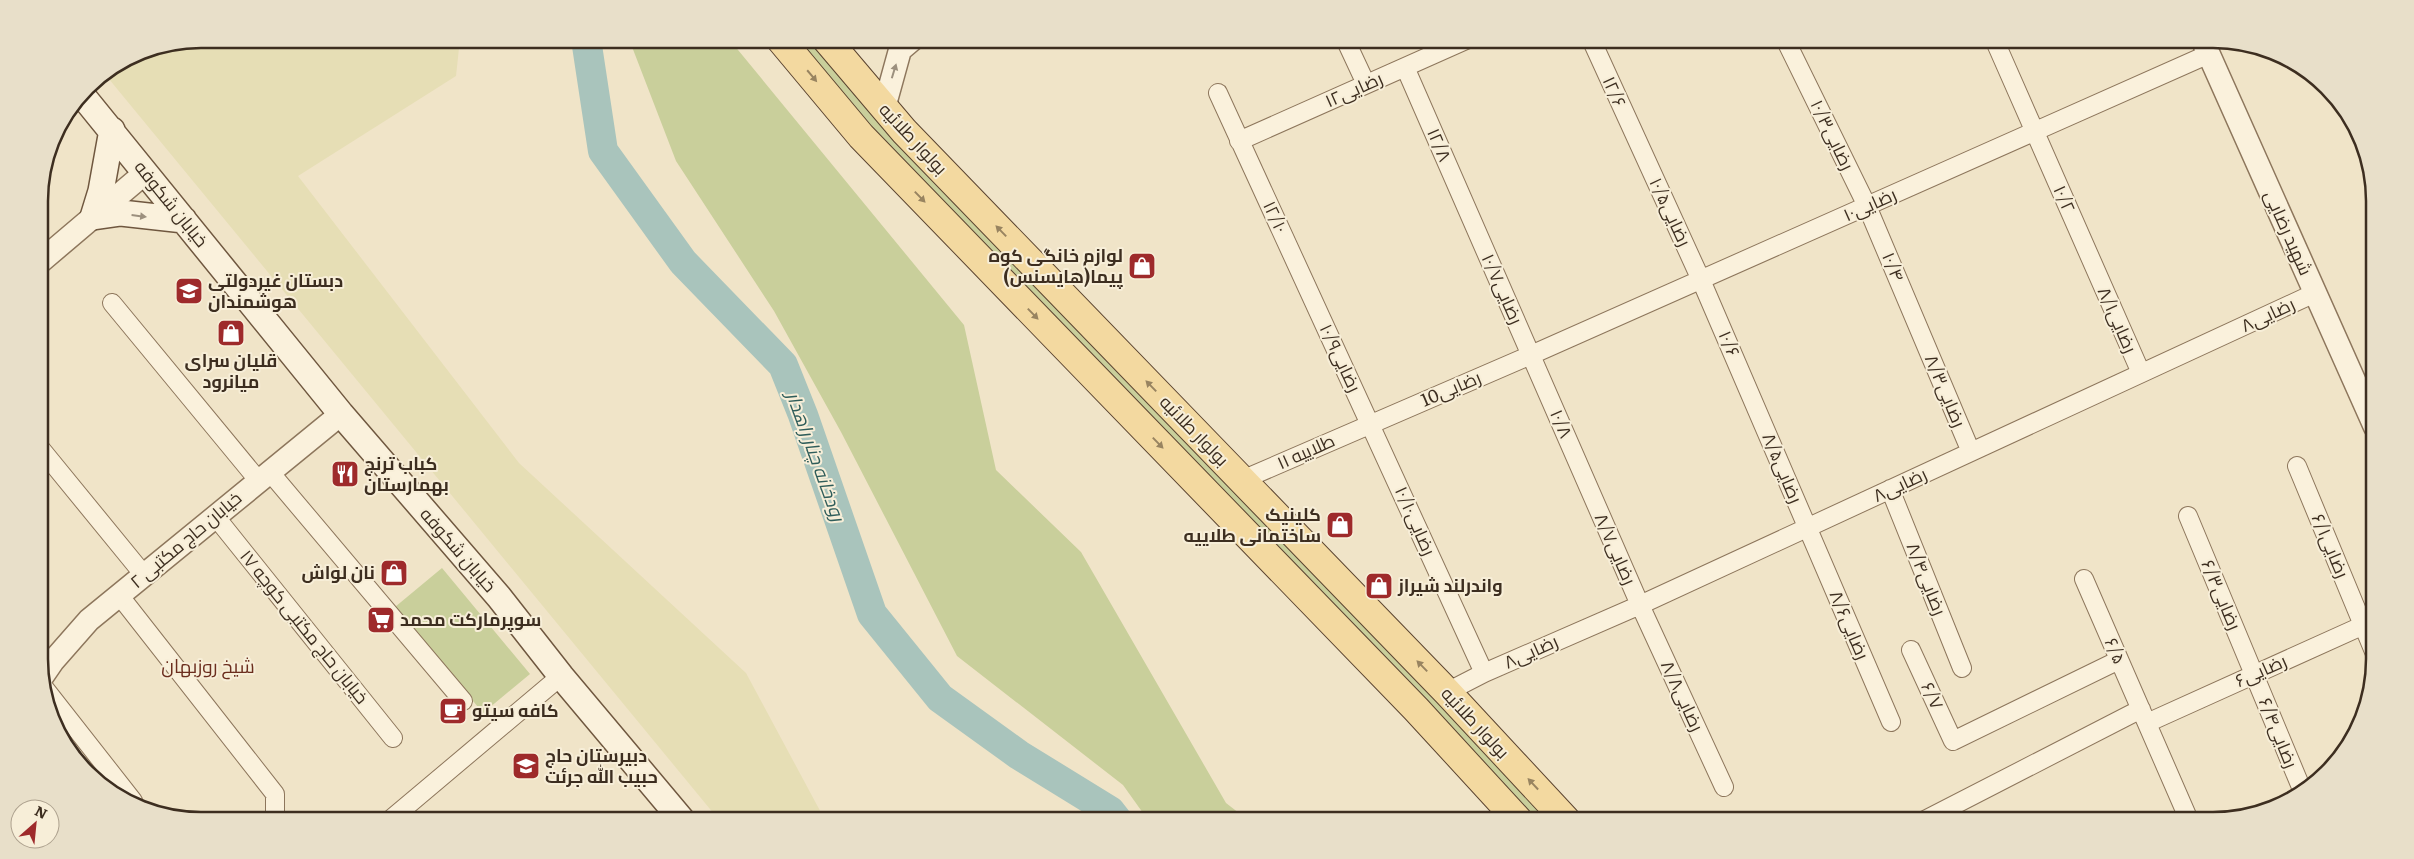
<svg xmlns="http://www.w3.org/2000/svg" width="2414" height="859" font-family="Literata,Cairo,serif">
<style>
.farmland{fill:#e6deb5}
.green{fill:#c9cf9b}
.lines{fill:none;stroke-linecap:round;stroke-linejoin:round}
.river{stroke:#a9c4bc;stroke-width:30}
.minor-casing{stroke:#8d765c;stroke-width:20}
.tertiary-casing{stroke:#8d765c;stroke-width:25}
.secondary-casing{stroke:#6f573f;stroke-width:28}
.primary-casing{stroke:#5b4430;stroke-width:30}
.minor{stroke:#faf1dc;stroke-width:18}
.tertiary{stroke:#faf1dc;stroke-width:22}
.secondary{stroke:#faf1dc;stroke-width:25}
.primary{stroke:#f3d9a0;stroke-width:28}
.oneway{fill:#9c907e}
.oneway2{fill:#988460}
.labels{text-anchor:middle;stroke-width:4;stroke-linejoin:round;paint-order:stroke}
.street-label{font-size:18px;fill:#3d2e20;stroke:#f7eed8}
.poi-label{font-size:18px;font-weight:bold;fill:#3d2e20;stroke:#f7eed8;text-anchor:start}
.water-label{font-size:19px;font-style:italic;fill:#2f5d5a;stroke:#f7eed8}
.neighbourhood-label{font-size:19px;fill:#6b2e1e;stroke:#f7eed8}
.rim{fill:none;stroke:#3d2e20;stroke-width:2.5}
</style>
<rect width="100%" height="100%" fill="#f0e4c8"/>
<!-- farmland -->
<path class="farmland" d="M200,39H460L456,76L298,176L519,463L746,673L825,820H719L104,73L139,51Z"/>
<!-- green -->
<path class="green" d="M629,39H729L964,325L996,470L1081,552L1226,803L1248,820H1148L1123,785L957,656L841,432L774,311L676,161Z
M792,39H811L884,126L1551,820H1531L919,183Z
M442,568L530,674L483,713L395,607Z"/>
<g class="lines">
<!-- river -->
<path class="river" d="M586,39L603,151L683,262L783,365L803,415L872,614L940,698L1019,755L1110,811L1117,820"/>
<defs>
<path id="minor" d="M1345,39L1366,84
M1591,39L1701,280L1891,722
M1785,39L1867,206L1971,452
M1994,39L2141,373
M1405,67L1640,605L1724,787
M1218,93L1484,673
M1239,141L1468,39
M112,303L258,480
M41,449L144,575
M2297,466L2375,654
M269,471L463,701
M1242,480L1531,355L2209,54
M1890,489L1962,668
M215,516L393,738
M2188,516L2303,792
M2084,579L2189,820
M119,595L275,794V820
M1911,650L1953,741L2119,660
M42,685L133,801
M1447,692L1484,673L1640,605L2315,293
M2147,723L2375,620
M390,820L561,676
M1925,820L2141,709"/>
<path id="tertiary" d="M2202,39L2375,427
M884,108L900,50L913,39
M40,262L145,173
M42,677L53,661L89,620L341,414"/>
<path id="secondary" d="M82,95L341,414L499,597L561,676L682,820
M112,130L101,191L93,217L121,213L184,220"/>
<path id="primary" d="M780,39L861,136L1416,709L1518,820
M826,39L904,131L1447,692L1566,820"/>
</defs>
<!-- minor casing -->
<use href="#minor" class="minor-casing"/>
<!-- tertiary casing -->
<use href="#tertiary" class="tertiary-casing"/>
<!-- secondary casing -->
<use href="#secondary" class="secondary-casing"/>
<!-- primary casing -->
<use href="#primary" class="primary-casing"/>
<!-- minor -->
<use href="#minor" class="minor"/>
<!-- tertiary -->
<use href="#tertiary" class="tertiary"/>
<!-- secondary -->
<use href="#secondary" class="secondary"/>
<!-- primary -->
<use href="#primary" class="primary"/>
</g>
<!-- one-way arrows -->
<defs><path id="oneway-solid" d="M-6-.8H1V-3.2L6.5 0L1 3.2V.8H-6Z" transform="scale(1.25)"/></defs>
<g class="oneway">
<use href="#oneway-solid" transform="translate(894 71) rotate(-73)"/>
<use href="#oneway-solid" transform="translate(139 216) rotate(7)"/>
</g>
<g class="oneway2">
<use href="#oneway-solid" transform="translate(812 76) rotate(50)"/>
<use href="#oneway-solid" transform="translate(920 197) rotate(46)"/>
<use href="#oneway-solid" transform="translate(1001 231) rotate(-134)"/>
<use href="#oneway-solid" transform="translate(1033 314) rotate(46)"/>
<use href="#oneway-solid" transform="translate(1151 386) rotate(-134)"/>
<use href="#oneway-solid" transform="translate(1158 443) rotate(46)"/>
<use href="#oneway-solid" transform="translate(1422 666) rotate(-134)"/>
<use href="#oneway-solid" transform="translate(1533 784) rotate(-133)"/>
</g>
<!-- icons -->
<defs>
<symbol id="shop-square" viewBox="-11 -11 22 22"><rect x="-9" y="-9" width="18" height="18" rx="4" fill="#9e2a2b" stroke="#f7eed8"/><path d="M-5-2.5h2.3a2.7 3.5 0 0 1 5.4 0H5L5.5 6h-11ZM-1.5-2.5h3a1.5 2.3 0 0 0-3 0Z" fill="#fff"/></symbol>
<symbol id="school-square" viewBox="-11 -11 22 22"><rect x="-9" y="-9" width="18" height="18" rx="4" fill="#9e2a2b" stroke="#f7eed8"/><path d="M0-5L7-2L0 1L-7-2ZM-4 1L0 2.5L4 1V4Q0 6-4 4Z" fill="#fff"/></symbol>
<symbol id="restaurant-square" viewBox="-11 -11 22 22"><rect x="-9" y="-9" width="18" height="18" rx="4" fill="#9e2a2b" stroke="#f7eed8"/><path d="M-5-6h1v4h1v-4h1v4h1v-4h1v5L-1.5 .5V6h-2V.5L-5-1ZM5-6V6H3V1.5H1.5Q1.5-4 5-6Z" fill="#fff"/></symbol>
<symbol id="supermarket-square" viewBox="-11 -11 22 22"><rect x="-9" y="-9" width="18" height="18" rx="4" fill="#9e2a2b" stroke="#f7eed8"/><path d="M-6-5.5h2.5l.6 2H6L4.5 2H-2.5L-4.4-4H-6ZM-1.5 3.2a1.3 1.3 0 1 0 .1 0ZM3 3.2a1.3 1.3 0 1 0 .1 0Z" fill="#fff"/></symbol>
<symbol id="cafe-square" viewBox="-11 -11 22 22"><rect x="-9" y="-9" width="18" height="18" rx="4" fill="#9e2a2b" stroke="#f7eed8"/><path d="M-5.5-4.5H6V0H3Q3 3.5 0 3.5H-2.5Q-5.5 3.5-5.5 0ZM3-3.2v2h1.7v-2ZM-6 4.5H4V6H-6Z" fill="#fff"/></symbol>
</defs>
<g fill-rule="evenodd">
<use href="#shop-square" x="1126" y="250" width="32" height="32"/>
<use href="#school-square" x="173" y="275" width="32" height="32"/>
<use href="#shop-square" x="215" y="317" width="32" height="32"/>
<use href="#restaurant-square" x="329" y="458" width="32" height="32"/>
<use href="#shop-square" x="1324" y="509" width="32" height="32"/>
<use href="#shop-square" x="378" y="557" width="32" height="32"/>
<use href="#shop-square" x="1363" y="570" width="32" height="32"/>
<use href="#supermarket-square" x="365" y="604" width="32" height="32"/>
<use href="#cafe-square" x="437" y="695" width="32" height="32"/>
<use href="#school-square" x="510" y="750" width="32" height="32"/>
</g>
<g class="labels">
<!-- street labels -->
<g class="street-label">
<text transform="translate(1354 90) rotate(-24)" y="6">رضایی۱۲</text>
<text transform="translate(1614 92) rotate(66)" y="6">۱۲/۶</text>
<text transform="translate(1832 135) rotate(64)" y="6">رضایی۱۰/۳</text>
<text transform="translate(913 139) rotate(47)" y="6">بولوار طلائیه</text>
<text transform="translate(1439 145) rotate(67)" y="6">۱۲/۸</text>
<text transform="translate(2064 199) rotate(66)" y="6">۱۰/۲</text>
<text transform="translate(171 204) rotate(51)" y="6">خیابان شکوفه</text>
<text transform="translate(1870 205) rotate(-24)" y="6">رضایی۱۰</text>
<text transform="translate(1670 212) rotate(65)" y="6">رضایی۱۰/۵</text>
<text transform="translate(1275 217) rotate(65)" y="6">۱۲/۱۰</text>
<text transform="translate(2288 233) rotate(66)" y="6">شهید رضایی</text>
<text transform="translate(1893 267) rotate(67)" y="6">۱۰/۴</text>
<text transform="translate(1502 289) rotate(66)" y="6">رضایی۱۰/۷</text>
<text transform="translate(2268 315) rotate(-25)" y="6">رضایی۸</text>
<text transform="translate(2117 320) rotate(66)" y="6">رضایی۸/۱</text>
<text transform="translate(1729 344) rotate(67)" y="6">۱۰/۶</text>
<text transform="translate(1340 358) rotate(65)" y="6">رضایی۱۰/۹</text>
<text transform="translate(1451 389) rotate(-23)" y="6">رضایی10</text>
<text transform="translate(1945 391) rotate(67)" y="6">رضایی۸/۳</text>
<text transform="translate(1561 424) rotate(67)" y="6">۱۰/۸</text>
<text transform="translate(1194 431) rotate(46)" y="6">بولوار طلائیه</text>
<text transform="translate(1306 452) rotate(-24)" y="6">طلاییه ۱۱</text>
<text transform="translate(1782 468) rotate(67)" y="6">رضایی۸/۵</text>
<text transform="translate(1900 485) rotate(-25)" y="6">رضایی۸</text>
<text transform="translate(1415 521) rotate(66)" y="6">رضایی۱۰/۱۰</text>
<text transform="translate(186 540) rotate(-40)" y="6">خیابان حاج مکتبی ۲</text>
<text transform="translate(2330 546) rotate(67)" y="6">رضایی۶/۱</text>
<text transform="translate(1615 549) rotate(66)" y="6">رضایی۸/۷</text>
<text transform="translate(458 550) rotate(49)" y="6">خیابان شکوفه</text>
<text transform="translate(1926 579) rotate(68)" y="6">رضایی۸/۴</text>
<text transform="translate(2221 595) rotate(67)" y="6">رضایی۶/۳</text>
<text transform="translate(1849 625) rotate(67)" y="6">رضایی۸/۶</text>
<text transform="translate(304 627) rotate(51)" y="6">خیابان حاج مکتبی کوچه ۱۷</text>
<text transform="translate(2115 651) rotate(66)" y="6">۶/۵</text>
<text transform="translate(1531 652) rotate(-24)" y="6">رضایی۸</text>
<text transform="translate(2261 671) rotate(-24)" y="6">رضایی۶</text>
<text transform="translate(1682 696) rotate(65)" y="6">رضایی۸/۸</text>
<text transform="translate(1932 696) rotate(65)" y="6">۶/۷</text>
<text transform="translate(1475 723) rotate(47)" y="6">بولوار طلائیه</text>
<text transform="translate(2278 733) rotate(68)" y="6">رضایی۶/۴</text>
</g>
<!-- poi labels -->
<g class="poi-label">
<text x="1123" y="262" text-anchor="end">لوازم خانگی کوه<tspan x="1123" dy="21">پیما(هایسنس)</tspan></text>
<text x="208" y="287">دبستان غیردولتی<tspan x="208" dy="21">هوشمندان</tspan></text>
<text x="231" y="367" text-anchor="middle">قلیان سرای<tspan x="231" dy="21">میانرود</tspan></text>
<text x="364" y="470">کباب ترنج<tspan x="364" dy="21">بهمارستان</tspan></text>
<text x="1321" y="521" text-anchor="end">کلینیک<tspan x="1321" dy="21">ساختمانی طلاییه</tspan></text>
<text x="375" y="579" text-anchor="end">نان لواش</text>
<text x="1398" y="592">واندرلند شیراز</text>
<text x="400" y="626">سوپرمارکت محمد</text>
<text x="472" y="717">کافه سیتو</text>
<text x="545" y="762">دبیرستان حاج<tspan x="545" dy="21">حبیب الله جرئت</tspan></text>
</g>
<!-- water labels -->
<g class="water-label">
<text transform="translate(816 456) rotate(70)" y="7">رودخانه چنار راهدار</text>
</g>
<!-- neighbourhood labels -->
<g class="neighbourhood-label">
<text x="208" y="673">شیخ روزبهان</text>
</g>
</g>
<!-- crop -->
<path d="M0 0H2414V859H0ZM201 48H2213A153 153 0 0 1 2366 201V659A153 153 0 0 1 2213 812H201A153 153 0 0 1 48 659V201A153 153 0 0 1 201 48Z" fill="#e8dfc9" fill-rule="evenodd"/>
<path class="rim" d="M201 48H2213A153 153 0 0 1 2366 201V659A153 153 0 0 1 2213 812H201A153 153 0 0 1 48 659V201A153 153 0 0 1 201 48Z"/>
<!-- north arrow -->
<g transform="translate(35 824) rotate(27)"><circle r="24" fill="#f7eed8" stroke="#ada18e"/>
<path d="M0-4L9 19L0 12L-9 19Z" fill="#9e2a2b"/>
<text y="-8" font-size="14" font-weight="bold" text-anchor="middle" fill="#3d2e20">N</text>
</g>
</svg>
